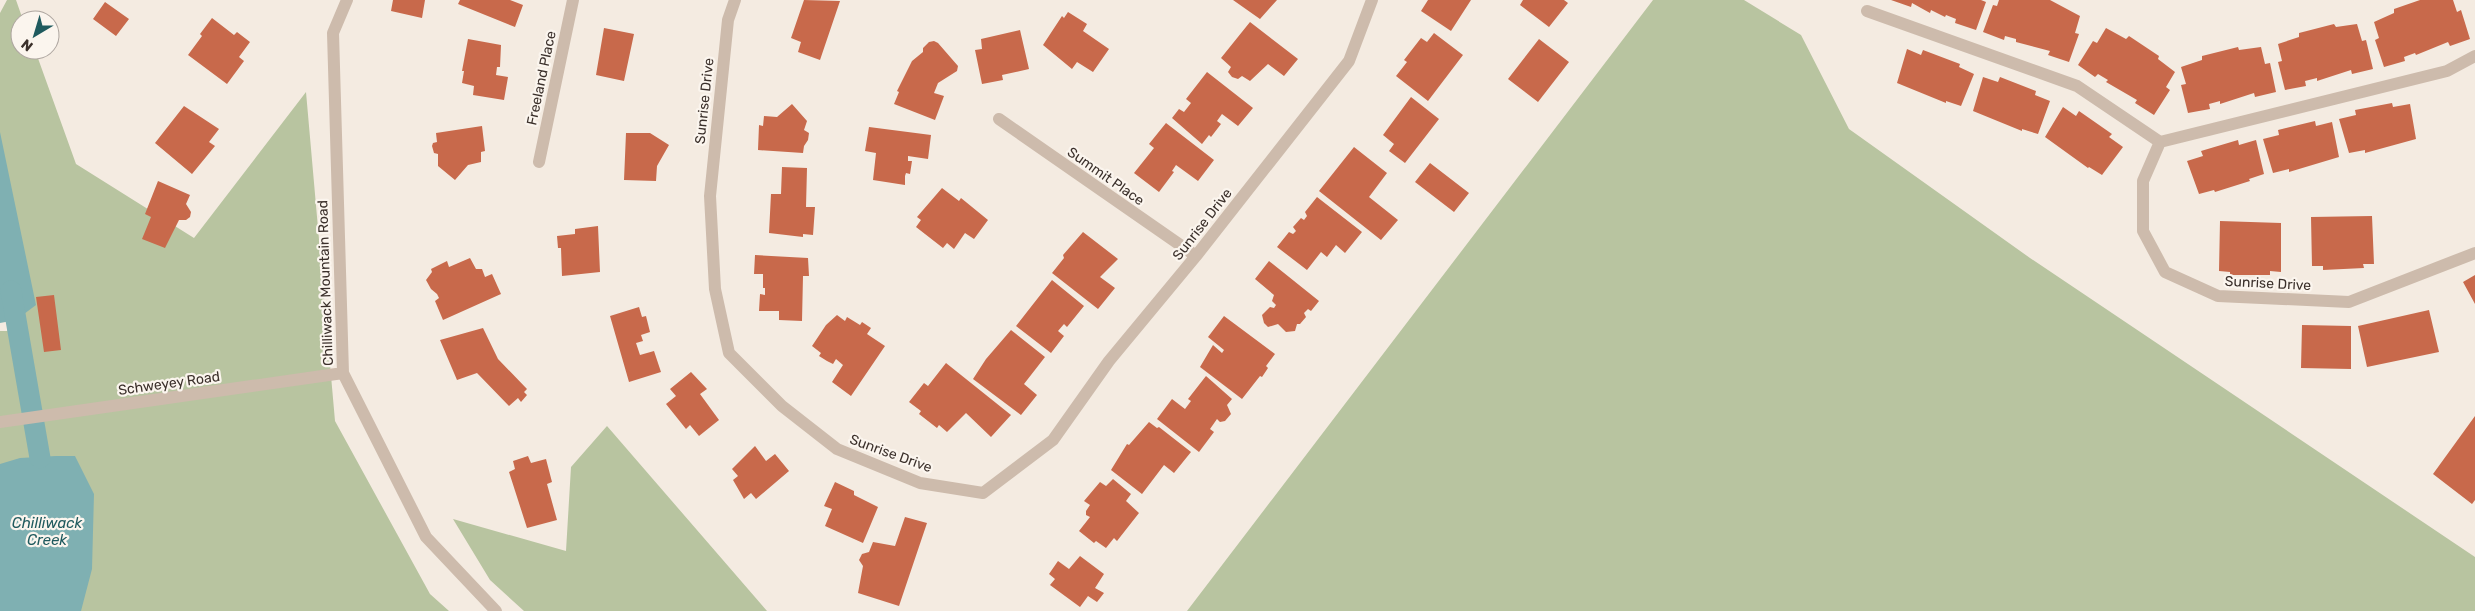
<svg xmlns="http://www.w3.org/2000/svg" width="2475" height="611" font-family="Rubik,sans-serif">
<style>
.green{fill:#b8c4a0}
.water{fill:#7fb0b2}
.lines{fill:none;stroke-linecap:round;stroke-linejoin:round}
.canal{stroke:#7fb0b2;stroke-width:21}
.building{fill:#c8694b}
.minor{stroke:#cdbbac;stroke-width:12}
.labels{text-anchor:middle;stroke-width:4.5;stroke-linejoin:round;paint-order:stroke}
.street-label{font-size:14px;fill:#3b302b;stroke:#fbf5ee}
.water-label{font-size:15px;font-style:italic;fill:#1f5a5e;stroke:#fbf5ee}
</style>
<rect width="100%" height="100%" fill="#f4ebe1"/>
<!-- green -->
<path class="green" d="M7,0H16L23,20H20V50H35L76,164L194,238L306,92L335,421L430,594L449,611H29L0,601V331H7L15,320L0,216V13Z
M1653,0H1744L1801,35L1849,129L2030,258L2475,557V611H1187Z
M607,426L767,611H524L490,580L453,519L566,551L571,467Z"/>
<!-- water -->
<path class="water" d="M0,132L36,305L16,320L0,323Z
M56,456H75L94,494L92,569L81,611H0V464L20,458Z"/>
<g class="lines">
<!-- canal -->
<path class="canal" d="M11,291L40,458"/>
</g>
<!-- building -->
<path class="building" d="M393,0H425L422,18L391,11Z
M460,0H510L523,5L515,27L458,4Z
M804,0L840,1L820,60L798,52L801,42L791,38Z
M1233,0H1277L1260,19Z
M1428,0H1471L1451,31L1421,11Z
M1523,0H1564L1568,3L1549,27L1520,5Z
M1891,0H1981L1986,2L1976,30L1955,23L1956,19L1946,15L1945,17L1931,10L1930,13L1912,3L1911,7Z
M1999,0H2050L2080,16L2075,33L2079,34L2069,62L2048,55L2050,51L2016,42V39L2005,36L2004,40L1983,32L1993,5L1997,6Z
M2420,0H2453L2457,12L2461,10L2470,39L2450,46L2448,42L2416,55L2415,53L2404,57L2405,61L2384,67L2375,40L2379,38L2374,22L2394,13V9Z
M105,2L129,19L116,36L93,19Z
M1068,12L1087,24L1083,31L1109,49L1093,72L1077,62L1072,69L1043,45L1062,16L1064,18Z
M212,18L234,35L237,32L250,42L239,57L244,61L227,84L188,55L202,36L200,34Z
M1250,22L1298,59L1284,76L1268,64L1250,81L1242,76L1238,79L1232,77L1228,72L1231,67L1221,58Z
M2334,24L2336,27L2357,24L2362,41L2366,40L2373,69L2352,74L2351,70L2317,81V78L2305,81L2306,86L2285,90L2278,62L2282,61L2278,44L2299,37V33Z
M604,28L634,34L624,81L596,75Z
M2106,28L2126,39L2129,36L2159,56L2158,59L2175,72L2166,87L2170,90L2154,115L2135,103L2137,100L2106,82L2108,80L2098,74L2095,77L2078,65L2093,41L2097,43Z
M1020,30L1029,69L1002,75L1003,80L982,84L975,50L982,49L981,39Z
M1434,33L1463,55L1428,101L1396,76L1407,62L1404,60L1421,38L1427,42Z
M468,39L501,45L500,67H497L496,75L508,77L504,100L473,95L474,86L462,83L464,71H462Z
M1539,39L1569,62L1538,102L1508,79Z
M934,41L938,43L958,66L957,71L938,83L934,93L944,96L935,120L894,104L899,92L897,91L912,61L923,52V48L929,42Z
M2238,47L2239,50L2261,47L2265,64L2270,63L2276,92L2255,97L2254,93L2220,104V101L2209,104L2210,109L2188,113L2181,85L2186,84L2181,67L2202,60V56Z
M1907,49L1921,55L1923,50L1960,64L1959,67L1974,74L1961,106L1946,101V103L1897,83Z
M1207,72L1253,108L1238,126L1222,114L1217,121L1221,124L1211,137L1209,135L1202,144L1172,118L1179,109L1184,112L1191,103L1186,99Z
M1983,77L1998,82L2000,77L2036,91L2035,95L2050,101L2038,134L2022,129V131L1973,111Z
M1411,97L1439,119L1405,163L1389,151L1394,144L1383,135Z
M2392,103L2393,107L2410,104L2416,139L2365,153V150L2349,153L2339,119L2356,115L2355,110Z
M792,104L807,121L804,130L809,133L808,140L804,146L803,153L758,150L759,125L763,126L764,116L777,117Z
M184,106L219,129L209,142L215,146L192,174L155,143Z
M2063,107L2076,116L2079,111L2112,134L2109,137L2123,147L2102,175L2089,167L2088,168L2045,137Z
M2315,121L2316,126L2332,122L2339,157L2289,172V169L2273,173L2263,139L2279,135L2278,130Z
M1166,123L1214,160L1198,181L1176,165L1172,171L1174,172L1159,192L1134,173L1154,148L1149,144Z
M482,126L485,151L481,152V162L468,165L455,180L438,166V154L434,153L432,146L433,143L437,142L436,133Z
M869,127L931,135L928,159L908,156V161H912L910,174L906,173L905,176V185L873,180L876,153L865,151Z
M626,133H650L669,145L657,166L656,181L624,180Z
M2238,140L2239,145L2256,140L2264,174L2249,179L2250,181L2215,192L2214,190L2199,194L2187,161L2203,156L2201,151Z
M1354,147L1387,173L1369,197L1398,220L1381,240L1319,191Z
M1430,163L1469,193L1454,212L1415,182Z
M782,167L807,168L806,207H815L813,235L803,234V237L769,233L771,194H781Z
M158,181L190,195L186,204L191,212L190,217L186,220H179L165,248L142,239L151,217L145,214Z
M942,188L959,201L961,198L988,220L974,239L965,233L954,249L947,243L943,248L916,227L921,220L917,217Z
M1317,197L1362,232L1345,253L1336,245L1327,257L1321,252L1307,270L1277,247L1289,232L1293,234L1296,231L1293,227L1301,218L1304,220L1307,216L1305,212Z
M2372,216L2374,264H2363L2364,268L2323,270V266H2312L2311,217Z
M2220,221L2281,223V272L2270,271V275H2230V272L2219,271Z
M598,226L600,272L562,276L561,248H558L557,236L575,234V229Z
M1083,232L1118,259L1100,277L1115,288L1098,309L1052,273L1064,258L1063,255Z
M755,255L808,258L809,276H803L802,321L779,320V311H759L760,294L765,295V288H763V274H754Z
M470,258L476,269H482L485,277L492,274L501,294L443,320L435,301L439,298L437,294L431,289L426,280L432,272L431,269L447,261L449,267Z
M1269,261L1319,301L1311,311L1308,309L1304,313L1306,317L1300,324H1297L1295,331L1286,332L1278,324L1268,327L1264,323L1262,315L1270,307L1274,308L1276,305L1272,301L1274,295L1255,279Z
M2475,275V304L2463,282Z
M1052,280L1084,306L1067,327L1064,324L1058,331L1064,336L1051,353L1016,326Z
M54,295L61,350L44,352L36,297Z
M639,307L642,317L646,316L650,332L641,335L643,341L636,343L640,355L654,351L661,372L629,382L610,316Z
M2429,310L2439,352L2367,367L2358,326Z
M837,315L845,321L847,317L860,325L862,322L871,328L867,334L885,346L851,396L832,382L843,365L836,359L833,364L827,361L819,356L821,353L812,346L826,325Z
M1224,316L1275,354L1266,366L1268,368L1262,377L1260,376L1242,399L1200,367L1213,345L1222,353L1224,350L1208,337Z
M2302,325L2351,326V369L2301,368Z
M483,328L498,359L527,389L524,392L527,395L521,402L518,398L509,406L477,373L457,380L440,340Z
M1011,330L1045,357L1024,384L1037,395L1021,415L973,379L986,359Z
M946,363L1011,415L991,437L966,413L947,432L939,425L937,428L919,414L921,411L909,402L924,383L928,386Z
M691,372L707,389L700,394L719,420L699,436L690,425L686,429L666,404L676,396L670,389Z
M1206,376L1232,399L1227,405L1231,414L1225,421L1220,422L1217,419L1210,429L1214,432L1199,452L1157,419L1172,399L1185,409L1191,401L1188,399Z
M2475,416V500L2472,504L2433,474Z
M1149,422L1157,428L1159,427L1191,452L1174,473L1164,465L1142,494L1111,470L1127,444L1129,445Z
M755,446L766,461L775,454L789,471L756,499L751,493L744,499L733,480L738,476L732,469Z
M528,456L531,463L546,459L552,482L547,484L557,520L527,528L509,472L515,469L513,461Z
M1113,479L1131,494L1126,501L1139,513L1117,541L1114,538L1106,548L1096,541L1094,543L1079,531L1090,517L1086,515V511L1090,505L1084,501L1100,482L1106,486Z
M835,482L854,491V495L878,507L863,543L825,526L832,509L824,506Z
M905,517L927,523L899,606L858,593L863,566L859,560L862,554L869,552L873,542L895,546Z
M1080,556L1104,574L1095,588L1104,593L1097,602L1088,596L1080,607L1050,585L1055,579L1049,574L1058,561L1069,569Z"/>
<g class="lines">
<!-- minor -->
<path class="minor" d="M347,0L333,33L343,373L426,537L496,611
M735,0L728,20L710,196L715,289L729,353L782,406L837,449L920,483L983,493L1053,440L1109,361L1196,256L1349,61L1372,0
M1867,11L2077,86L2160,142L2447,71L2475,56
M999,119L1196,256
M2160,142L2143,181V231L2165,272L2218,296L2349,302L2475,253
M539,162L573,0
M0,422L343,373"/>
</g>
<g class="labels">
<!-- street labels -->
<g class="street-label">
<text transform="translate(541 78) rotate(-78)" y="5">Freeland Place</text>
<text transform="translate(704 101) rotate(-84)" y="5">Sunrise Drive</text>
<text transform="translate(1106 176) rotate(35)" y="5">Summit Place</text>
<text transform="translate(1202 224) rotate(-52)" y="5">Sunrise Drive</text>
<text transform="translate(325 283) rotate(-92)" y="5">Chilliwack Mountain Road</text>
<text transform="translate(2268 283) rotate(3)" y="5">Sunrise Drive</text>
<text transform="translate(169 383) rotate(-8)" y="5">Schweyey Road</text>
<text transform="translate(891 453) rotate(20)" y="5">Sunrise Drive</text>
</g>
<!-- water labels -->
<g class="water-label">
<text x="47" y="528">Chilliwack<tspan x="47" dy="17">Creek</tspan></text>
</g>
</g>
<!-- north arrow -->
<g transform="translate(35 35) rotate(218)"><circle r="24" fill="#fbf5ee" stroke="#aea6a0"/>
<path d="M0-4L9 19L0 12L-9 19Z" fill="#1f5a5e"/>
<text y="-8" font-size="14" font-weight="bold" text-anchor="middle" fill="#3b302b">N</text>
</g>
</svg>
